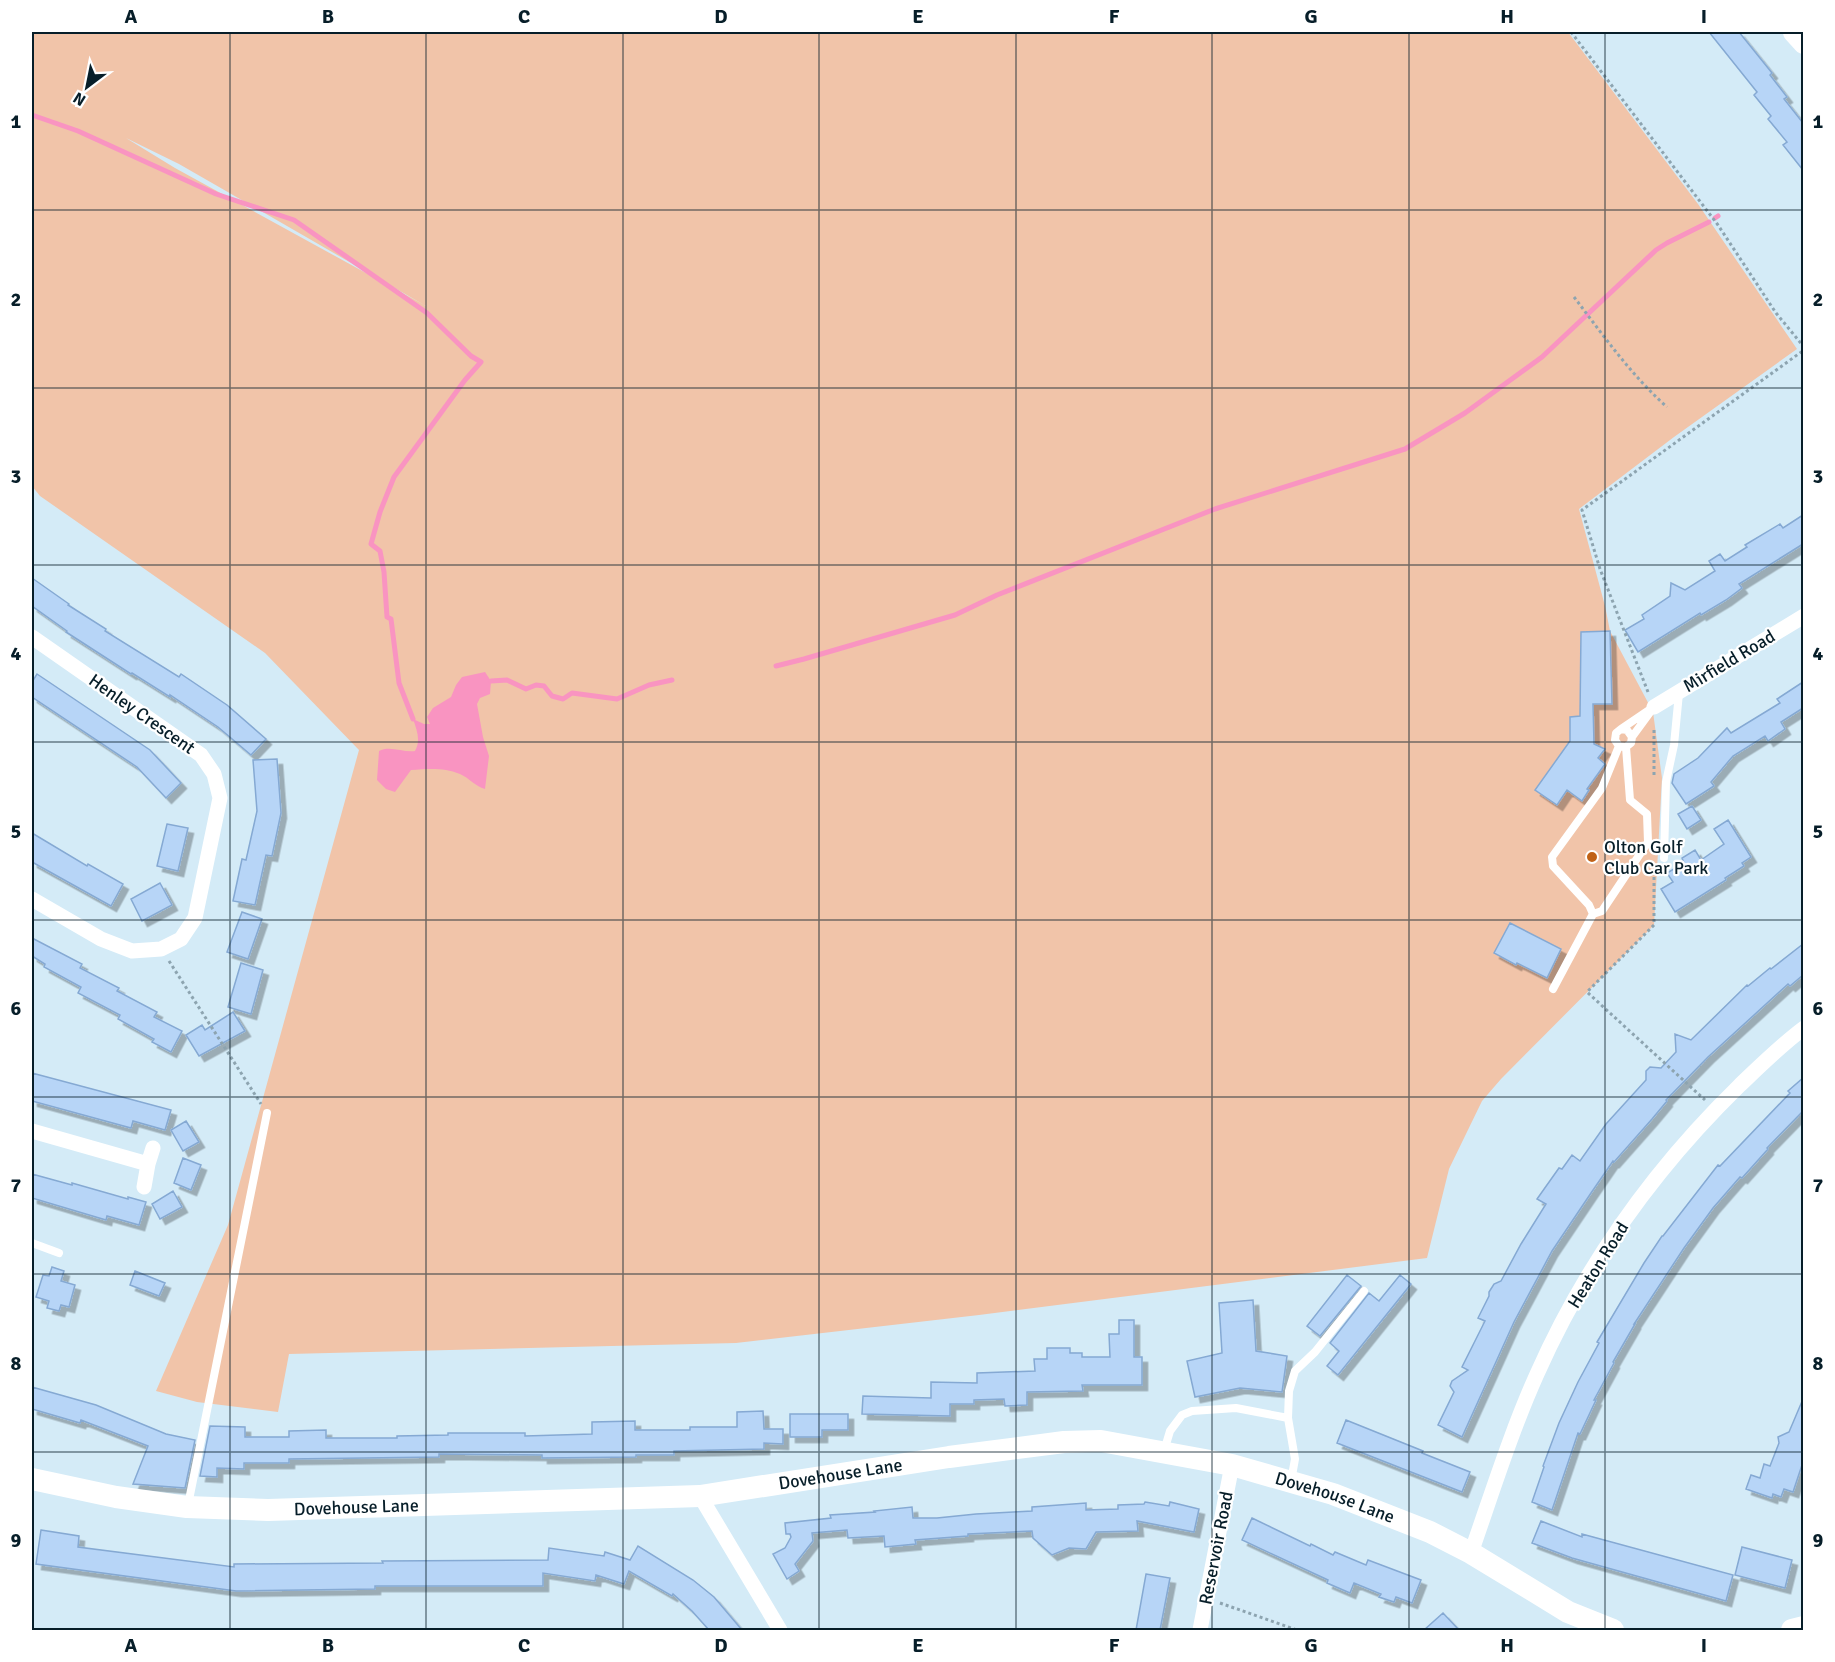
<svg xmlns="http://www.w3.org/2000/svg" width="1835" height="1662" font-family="Signika,sans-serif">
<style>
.green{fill:#f1c4a9;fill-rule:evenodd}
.water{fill:#f994c1}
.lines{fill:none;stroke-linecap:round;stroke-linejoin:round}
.stream{stroke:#f994c1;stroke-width:5}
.building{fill:#b7d5f7;stroke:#85a9d3;stroke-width:1.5;filter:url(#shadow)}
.path{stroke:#8da4b0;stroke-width:3;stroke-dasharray:3 3;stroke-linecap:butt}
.lane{stroke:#fff;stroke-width:8}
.street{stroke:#fff;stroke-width:15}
.secondary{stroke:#fff;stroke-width:22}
.grid{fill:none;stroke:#071e29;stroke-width:1.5;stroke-opacity:0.55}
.poi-dot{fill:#c06217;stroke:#fff;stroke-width:2}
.labels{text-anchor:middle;stroke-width:4.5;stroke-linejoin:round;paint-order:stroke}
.street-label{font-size:18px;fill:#071e29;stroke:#fff}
.poi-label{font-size:18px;fill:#071e29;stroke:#fff;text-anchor:start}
.neatline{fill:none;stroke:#071e29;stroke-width:2}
.grid-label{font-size:20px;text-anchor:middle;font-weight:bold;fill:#071e29}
</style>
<defs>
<filter id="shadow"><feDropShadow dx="5.5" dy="5.5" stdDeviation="0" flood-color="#0004"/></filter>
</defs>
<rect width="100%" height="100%" fill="#d4ebf7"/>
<!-- green -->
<path class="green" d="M32,32H1568L1698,204L1797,349L1674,437L1579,509L1605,606L1610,631L1653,712L1662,778L1654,925L1501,1079L1482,1101L1449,1169L1427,1258L979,1315L736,1343L289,1354L278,1412L197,1402L156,1391L228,1225L359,750L265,653L40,496L32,486ZM126,138L179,164L426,306L175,168Z"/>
<!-- water -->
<path class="water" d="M485,672L491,681L490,694L480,698L477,704L483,737L489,756L485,789C475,786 469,778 460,774C443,767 428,769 411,770L395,792L386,789L377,780L379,751C390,745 404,753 415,751C421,741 417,730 413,719L424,724H430L427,717L433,708L451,697L456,685L462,677Z"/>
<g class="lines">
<!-- stream -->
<path class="stream" d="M32,115L78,131L216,194L294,220L427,313L471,356L481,362L465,380L394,477L380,512L371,544L380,551L384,572L387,617L391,619L399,683L413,719
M1715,218L1718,216
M776,666L804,659L955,615L997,595L1215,509L1405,449L1465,413L1542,357L1656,250L1667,243L1709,222
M491,681L507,680L526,689L536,685L544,686L552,696L563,699L572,693L617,699L649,685L672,680"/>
</g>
<!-- building -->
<path class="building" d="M1709,32H1739L1772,73L1770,75L1787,97L1784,99L1803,123V170L1783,145L1787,142L1768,119L1771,116L1754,95L1757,92Z
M1803,515V544L1739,584L1742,588L1726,600L1701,615L1700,613L1638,652L1625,630L1644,619L1642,615L1670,596L1671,583L1685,590L1715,571L1709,561L1720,554L1725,561L1747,547L1745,545L1780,524L1783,528Z
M32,578L69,604L68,605L106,629L105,631L179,677L181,674L227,705L266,739L251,755L218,727L170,695V697L132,673L131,674L66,632L67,631L32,606Z
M1610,631L1612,704H1593L1594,744L1605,749L1598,758L1605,764L1587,789L1589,790L1582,801L1567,790L1557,805L1535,790L1570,741V717L1580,716L1581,632Z
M37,674L150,750L181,783L166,798L137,767L32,697V682Z
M1803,682V708L1781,722L1785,729L1768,741L1765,736L1733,756L1711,782L1714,786L1686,804L1672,783L1674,774L1698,758L1727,728L1731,733L1780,703L1777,699Z
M277,759L281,813L272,856L266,855L255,905L233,901L242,859L246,860L257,811L253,760Z
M1692,806L1701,820L1687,829L1678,814Z
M1728,820L1751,857L1742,863L1744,866L1725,878L1726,880L1675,912L1661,889L1673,882L1667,873L1684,863L1682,858L1695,850L1701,860L1724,844L1714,829Z
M167,824L188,828L178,871L157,866Z
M32,833L87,866L88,864L123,884L111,906L32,862Z
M160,883L172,905L142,921L131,899Z
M242,912L262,919L248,959L227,952Z
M1510,923L1561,949L1547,978L1517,963L1516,965L1494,953Z
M32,938L82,964L80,968L119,988L117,991L157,1012L154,1017L182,1031L171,1052L152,1042L154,1039L118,1019L120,1015L78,993L81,987L44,967L45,964L32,956Z
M1803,944V975L1790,986L1788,984L1708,1057L1666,1100L1667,1101L1652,1119L1614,1162L1613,1161L1591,1193L1552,1251L1514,1322L1462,1437L1438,1425L1454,1392L1450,1386L1452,1381L1468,1370L1462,1367L1485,1321L1478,1318L1489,1296V1292L1494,1284L1501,1281L1521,1244L1546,1204L1537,1199L1559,1168L1562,1169L1572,1155L1580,1161L1606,1124L1646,1080V1071L1650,1067L1661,1068L1676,1052L1675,1034L1691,1040L1747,985L1748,986L1770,968L1771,969Z
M241,963L263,970L251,1014L228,1007Z
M233,1012L245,1031L199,1056L186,1035L202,1025L205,1030Z
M32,1073L171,1110L165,1130L133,1121L131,1128L32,1101Z
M1803,1078V1111L1767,1148L1768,1149L1742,1178L1740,1177L1713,1208L1684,1248L1634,1324H1635L1613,1362L1614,1363L1594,1400H1596L1580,1434L1578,1433L1552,1510L1532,1502L1544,1467L1543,1466L1559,1423L1578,1382L1599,1343L1597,1342L1644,1263L1662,1236H1663L1718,1165L1720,1166L1790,1093L1788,1091Z
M186,1121L199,1142L183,1151L171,1130Z
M183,1158L201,1165L191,1190L174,1183Z
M32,1174L72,1185V1183L128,1199V1197L146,1202L139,1225L107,1216L106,1220L32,1198Z
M173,1191L182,1207L160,1219L152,1204Z
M52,1267L64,1271L61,1281L75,1285L69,1307L61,1305L59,1311L47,1308L49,1301L36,1297L43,1275L49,1276Z
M135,1271L165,1283L159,1296L130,1285Z
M1347,1275L1361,1286L1320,1336L1307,1326Z
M1400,1275L1411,1284L1338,1375L1327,1366L1339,1351L1330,1343L1369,1293L1379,1301Z
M1253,1300L1256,1351L1287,1356L1282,1392L1240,1388L1195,1397L1187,1361L1222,1353L1219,1303Z
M1119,1320H1134V1357H1142V1385H1082L1083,1391L1027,1392V1405L1005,1406L1004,1399L974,1400V1404H950V1416L862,1414L863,1396L931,1398V1382L977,1383V1373L1035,1371L1034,1359H1047V1348H1070V1353H1082V1357H1110L1109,1334H1119Z
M32,1387L96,1405L166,1434L195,1440L185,1488L133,1484L148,1446L81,1420L80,1423L32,1409Z
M1803,1399V1462L1793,1492L1784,1489L1781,1497L1773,1494L1772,1498L1746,1489L1751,1475L1760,1478L1764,1464L1770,1466L1779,1443L1778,1437L1789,1432Z
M763,1411L764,1429H783V1444L764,1443V1449L674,1451V1455H636V1457L542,1458V1455L439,1454V1457L289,1459V1463H244V1469L217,1468V1477L200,1476L210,1426L245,1427V1437H289V1431L326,1430V1438H397V1436L448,1435V1433H525V1436L592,1434V1422L635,1421V1430H690V1427H737V1412Z
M790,1414H848V1430H822V1437H790Z
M1346,1420L1423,1451L1422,1453L1470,1472L1462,1492L1337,1443Z
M1145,1502L1169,1506L1170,1502L1199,1509L1194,1532L1137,1521L1138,1531L1096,1532L1086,1549L1069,1548L1052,1555L1033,1538L1032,1531L968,1534V1536L915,1540L916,1544L885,1547L884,1536L848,1538L847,1530L812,1533L813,1541L795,1564L799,1571L787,1579L773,1554L785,1548L791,1537L790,1534H786L785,1523L831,1518L830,1515L875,1512L874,1511L912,1507L913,1518H937L976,1514L1032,1511V1507L1086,1503V1510L1118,1509V1505L1144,1504Z
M1252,1518L1310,1546L1311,1544L1333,1555L1335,1552L1366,1565L1368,1560L1421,1580L1412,1603L1396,1597L1394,1602L1379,1597L1381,1594L1354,1583L1350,1593L1327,1583L1328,1580L1242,1540Z
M1541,1521L1582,1537V1534L1733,1575L1726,1601L1572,1558L1532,1543Z
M41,1530L79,1536L78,1547L234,1567V1564L383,1563L382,1561L548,1560L549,1548L604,1556L605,1552L630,1560L638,1546L693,1580L714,1597L742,1630H709L692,1611L673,1594L672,1596L629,1571L624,1584L596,1575L595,1581L543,1573V1586H375V1589L236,1591L36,1564Z
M1742,1547L1792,1560L1785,1588L1735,1575Z
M1146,1574L1170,1578L1160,1630H1136Z
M1443,1613L1459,1630H1424Z"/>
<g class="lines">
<!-- path -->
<path class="path" d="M1571,32L1718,225L1776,313L1804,347
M1574,297C1603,335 1631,375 1667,407
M1648,692L1600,569L1582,510L1804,350
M1654,775V727
M1654,865V925L1587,992L1705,1100
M169,961L261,1104
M1220,1603L1297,1630"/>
<!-- lane -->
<path class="lane" d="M1621,729L1649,710
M1632,737L1627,730L1621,729L1616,733L1615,740L1619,746L1626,747L1631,743L1632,737L1654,707
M1664,858L1666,782L1674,745L1679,693
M1593,914L1602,911L1648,842L1647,814L1630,800L1626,747
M1553,989L1593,914L1589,905L1553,866L1552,857L1602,788L1619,746
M32,1243L59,1253
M1164,1451L1170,1431L1182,1415L1192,1411L1236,1408L1288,1418
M1291,1481L1295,1459L1288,1418L1289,1391L1295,1371L1315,1352L1364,1291
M188,1505L267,1113"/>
<!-- street -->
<path class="street" d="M32,637L201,755L214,774L220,798L195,918L181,939L161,949L132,951L101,939L32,899
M1654,707L1804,616
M32,1131L148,1164
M144,1187L148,1164L153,1148
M700,1496L780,1630
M1471,1553C1492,1493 1511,1432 1537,1374C1585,1266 1655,1168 1739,1086C1760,1066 1781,1045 1804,1028
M1200,1630L1232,1465"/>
<!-- secondary -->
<g class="secondary">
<path d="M1794,32L1804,43"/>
<path id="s1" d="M32,1479L116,1497L187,1507L268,1510L700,1496L949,1457L1064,1442L1101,1441L1232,1465L1333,1494L1430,1532L1471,1553L1568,1612L1613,1630"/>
<path d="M1792,1630L1804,1627"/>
</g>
</g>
<!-- grid -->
<path class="grid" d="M230,32V1630M426,32V1630M623,32V1630M819,32V1630M1016,32V1630M1212,32V1630M1409,32V1630M1605,32V1630M32,210H1804M32,388H1804M32,565H1804M32,742H1804M32,920H1804M32,1097H1804M32,1274H1804M32,1452H1804"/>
<!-- markers -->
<circle class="poi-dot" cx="1592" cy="857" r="6"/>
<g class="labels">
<!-- street labels -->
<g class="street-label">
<text transform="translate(1729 661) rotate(-31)" y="6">Mirfield Road</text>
<text transform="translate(142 714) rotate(35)" y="6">Henley Crescent</text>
<text transform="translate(1598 1265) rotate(-58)" y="6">Heaton Road</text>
<text dy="6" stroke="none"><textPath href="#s1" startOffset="813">Dovehouse Lane</textPath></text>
<text dy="6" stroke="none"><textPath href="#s1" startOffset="1317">Dovehouse Lane</textPath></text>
<text dy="6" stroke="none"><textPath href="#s1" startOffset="327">Dovehouse Lane</textPath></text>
<text transform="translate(1216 1548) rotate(-79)" y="6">Reservoir Road</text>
</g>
<!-- poi labels -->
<g class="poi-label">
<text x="1604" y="853">Olton Golf<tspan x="1604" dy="21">Club Car Park</tspan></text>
</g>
</g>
<!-- border -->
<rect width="1835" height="1662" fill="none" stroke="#ffffff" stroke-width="66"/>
<!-- north arrow -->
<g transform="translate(87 87) rotate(212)" stroke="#ffffff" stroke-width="4.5" paint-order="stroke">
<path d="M0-4.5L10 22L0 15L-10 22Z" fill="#071e29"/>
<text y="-9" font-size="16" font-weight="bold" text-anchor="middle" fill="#071e29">N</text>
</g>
<rect x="33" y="33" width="1769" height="1596" class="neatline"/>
<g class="grid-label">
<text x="131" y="23">A</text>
<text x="328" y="23">B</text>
<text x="524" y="23">C</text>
<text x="721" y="23">D</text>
<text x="918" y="23">E</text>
<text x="1114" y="23">F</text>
<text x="1311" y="23">G</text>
<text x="1507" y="23">H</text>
<text x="1704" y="23">I</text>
<text x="16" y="128">1</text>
<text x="1818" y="128">1</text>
<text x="16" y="306">2</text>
<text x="1818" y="306">2</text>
<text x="16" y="483">3</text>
<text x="1818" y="483">3</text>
<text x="16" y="660">4</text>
<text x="1818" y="660">4</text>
<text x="16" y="838">5</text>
<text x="1818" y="838">5</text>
<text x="16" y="1015">6</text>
<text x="1818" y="1015">6</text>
<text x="16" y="1192">7</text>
<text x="1818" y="1192">7</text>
<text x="16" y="1370">8</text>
<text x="1818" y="1370">8</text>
<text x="16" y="1547">9</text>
<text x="1818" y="1547">9</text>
<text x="131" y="1652">A</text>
<text x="328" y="1652">B</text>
<text x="524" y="1652">C</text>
<text x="721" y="1652">D</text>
<text x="918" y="1652">E</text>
<text x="1114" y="1652">F</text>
<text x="1311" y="1652">G</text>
<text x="1507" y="1652">H</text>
<text x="1704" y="1652">I</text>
</g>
</svg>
